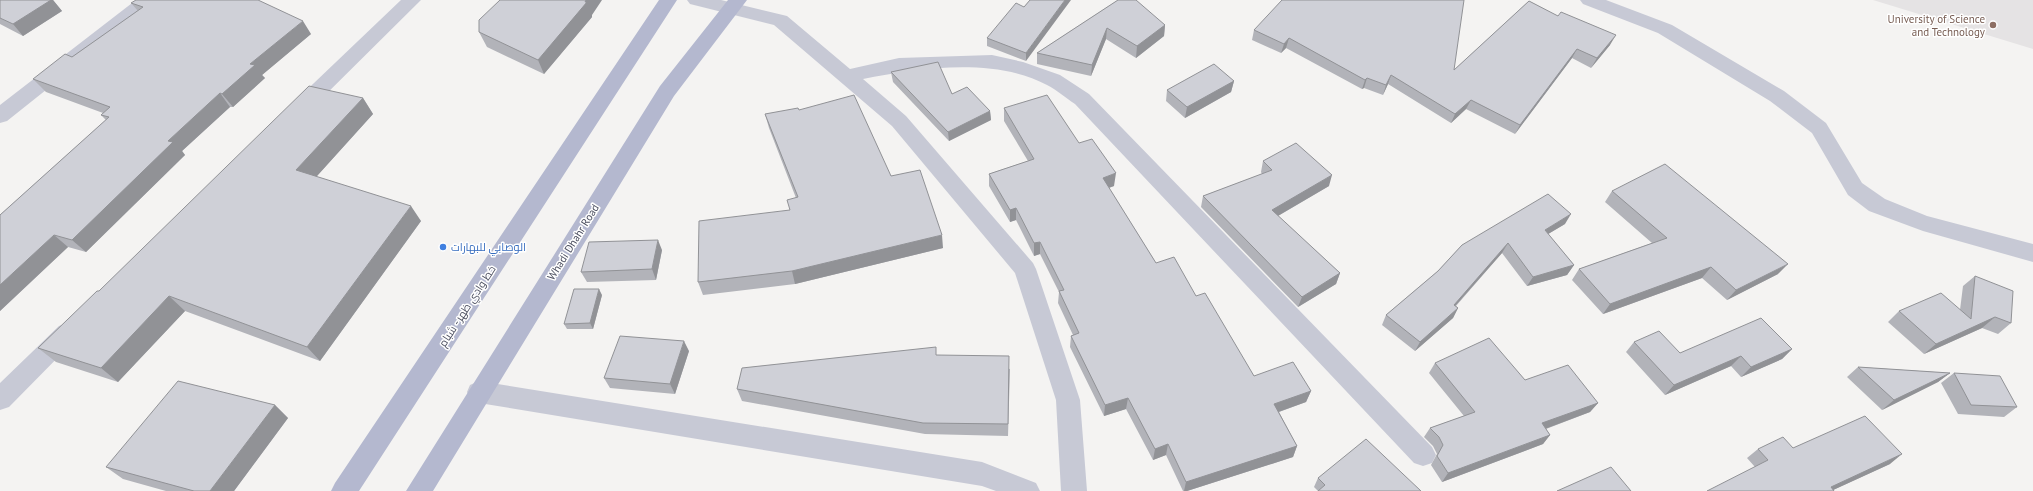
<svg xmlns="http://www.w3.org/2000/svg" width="2033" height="491" font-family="'PT Sans',Cairo,sans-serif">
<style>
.education{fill:#e5e3e4}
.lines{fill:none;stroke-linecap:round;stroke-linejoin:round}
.street{fill:#c7c9d5;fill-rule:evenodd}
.primary{fill:#b4b8cf;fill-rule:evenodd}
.wall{fill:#b2b3b9}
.shaded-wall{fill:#919296}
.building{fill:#cfd0d7;stroke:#919296}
.education-dot{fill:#8d6e63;stroke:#fff;stroke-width:1.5}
.shop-dot{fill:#3f7fe0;stroke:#fff;stroke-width:1.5}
.labels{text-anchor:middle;stroke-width:3;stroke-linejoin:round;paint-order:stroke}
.education-label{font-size:11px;fill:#785e54;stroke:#fff;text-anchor:end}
.street-label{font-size:11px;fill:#4b4e5f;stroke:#fff}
.shop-label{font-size:11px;fill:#366cbe;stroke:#fff;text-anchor:start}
</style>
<rect width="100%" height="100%" fill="#f4f3f2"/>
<!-- education -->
<path class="education" d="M1873,0H2033V49Z"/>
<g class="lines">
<!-- street -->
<path class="street" d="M136,0H157L154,4L7,121L0,123V105Z
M401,0H421L306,114L299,116L292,114L289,109L292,104Z
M687,0H721L787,16L850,69L899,58L992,55L1023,62L1060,75L1089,94L1432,447L1436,455L1432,463L1423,466L1414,463L1075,104C1066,98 1057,90 1047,85C995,57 918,68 863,79L906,116L1033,263L1036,269L1080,400L1087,491H1061L1056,400L1015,273L892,126L774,25L690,4Z
M1580,0H1606L1672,25L1784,91L1826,123L1862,183L1885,199L1927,216L2033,244V262L1923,231L1869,211L1848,195L1812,133L1770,101L1658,33L1583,4Z
M67,323L75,326L79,333L75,340L9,407L0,410V383L59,326Z
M479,381L982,462L1036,483L1040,491H996L982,486L479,403L470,399L467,392L470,385Z"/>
<!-- primary -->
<path class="primary" d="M659,0H677L359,491H331L335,483Z
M728,0H747L674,96L433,491H406L660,86Z"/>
</g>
<!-- wall -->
<path class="wall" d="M0,0H53L62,11L23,36L0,24Z
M1030,0L1026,61L987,46V38L1024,7Z
M1118,0L1165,25L1164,36L1136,58L1106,39L1091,76L1037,64V53Z
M1529,1L1610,45L1591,68L1572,58L1515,134L1466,109L1451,123L1388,84L1383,95L1364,88L1362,89L1286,48L1281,53L1252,40L1254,30L1454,70Z
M131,3L311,34L262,75L265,78L233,107H230L182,151L185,155L86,252L68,247L0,311V215L106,120L101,115L103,113L46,92L33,79L72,57L138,11Z
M592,15V17L544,74L487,47L479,32Z
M891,72L990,111L991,120L949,141L893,82Z
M1234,81L1231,92L1185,118L1166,101L1167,90Z
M363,98L373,114L316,177L421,221L320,361L185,311L118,382L56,362L38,348L99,291Z
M1004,108L1079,143L1114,186L1109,188L1156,263L1196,296L1254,376L1311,391L1306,402L1279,412L1297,446L1293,457L1187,491H1183L1166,455L1153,460L1126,409L1104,416L1070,347L1071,336L1073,335L1058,303L1059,292L1040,254L1034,256L1016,220L1010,222L989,186V174L1028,161L1004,121Z
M799,110L891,176L943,248L795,284L703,295L698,282L790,210L796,198L769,128L765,114Z
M1263,161L1329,186L1278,216L1340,273L1336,284L1298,307L1201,207L1203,196L1262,174L1261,172Z
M1612,191L1778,274L1727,300L1702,278L1603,314L1572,280L1579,269L1652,243L1605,202Z
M1565,224L1548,234L1574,265L1567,275L1527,286L1502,253L1456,306L1458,308L1453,318L1415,351L1382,325L1386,315L1438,271L1462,245Z
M662,250L656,280L587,282L581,272Z
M1975,276L2011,323L1998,334L1982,328L1924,354L1888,322L1899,311L1960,310L1963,286Z
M602,295L593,329H567L564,324Z
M1634,342L1680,353L1792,349L1782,359L1741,377L1731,366L1665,395L1626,352Z
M689,351L675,394L610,388L604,378Z
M937,355L1010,369L1008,436L925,434L742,401L737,389Z
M1435,363L1525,380L1598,403L1590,412L1546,429L1550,435L1543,444L1442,482L1431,465L1437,454L1433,446L1424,437L1430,428L1464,416L1429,373Z
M1858,367L1950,373L1938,382L1882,410L1847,377Z
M1954,373L2017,407L2004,417L1958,414L1941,383Z
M275,405L288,418L234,491H166L123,479L106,467Z
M1793,448L1890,464L1833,490L1755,467L1747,458L1758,449Z
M1318,478L1421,491H1318L1314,487Z"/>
<!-- shaded-wall -->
<path class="shaded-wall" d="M51,0H53L62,11L23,36L13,24Z
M586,0H602L592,15V17L544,74L538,60Z
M1065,0H1071L1026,61V53Z
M303,21L311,34L262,75L265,78L233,107L222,94L250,64Z
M1165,25L1164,36L1136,58L1137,46Z
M1107,28L1106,39L1091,76L1092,65Z
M1616,35L1610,45L1591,68L1597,58Z
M1289,38L1286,48L1281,53L1284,44Z
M1577,49L1572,58L1515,134L1520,125Z
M1391,75L1388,84L1383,95L1386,85Z
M1367,78L1364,88L1362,89L1365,80Z
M1234,81L1231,92L1185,118L1187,107Z
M220,93L230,107L182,151L185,155L86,252L72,240L168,141Z
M363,98L373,114L308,186L296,170Z
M1471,100L1466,109L1451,123L1455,114Z
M990,111L991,120L949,141L948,132Z
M1116,173L1114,186L1102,190L1103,178Z
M1332,175L1329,186L1269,221L1272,210Z
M411,206L421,221L320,361L307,347Z
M1016,208V220L1010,222V210Z
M1571,214L1565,224L1538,240L1545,230Z
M54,235L68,247L0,311V285Z
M942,235L943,248L795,284L792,271Z
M658,240L662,250L656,280L652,269Z
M1040,242V254L1034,256V243Z
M1508,243L1502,253L1448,314L1454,305Z
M1788,264L1778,274L1727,300L1736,290Z
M1574,265L1567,275L1527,286L1533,277Z
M1711,267L1702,278L1603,314L1610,304Z
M1340,273L1336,284L1298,307L1302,297Z
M599,289L602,295L593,329L590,323Z
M169,296L185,311L118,382L101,368Z
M1458,308L1453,318L1415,351L1420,342Z
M1995,317L1982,328L1924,354L1936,344Z
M684,341L689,351L675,394L670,384Z
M1792,349L1782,359L1741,377L1751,367Z
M1741,356L1731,366L1665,395L1674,385Z
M1950,373L1938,382L1882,410L1894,400Z
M1311,391L1306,402L1270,415L1274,404Z
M1128,398L1126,409L1104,416L1105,405Z
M1598,403L1590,412L1534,433L1542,423Z
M275,405L288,418L234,491H210Z
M1550,435L1543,444L1442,482L1448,473Z
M1168,444L1166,455L1153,460L1155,449Z
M1297,446L1293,457L1187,491H1184L1186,482Z
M1902,454L1890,464L1831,491V487Z"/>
<!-- building -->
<path class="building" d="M0,0H51L13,24L0,18Z
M136,0H258L303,21L250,64L255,65L222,94L220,93L168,141L173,142L72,240L54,235L0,285V215L109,117L101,115L110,107L33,79L65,54L72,57L143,7L131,3Z
M500,0H586L585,2H587L538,60L479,32V20Z
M1030,0H1065L1026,53L987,38L1016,3L1024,7Z
M1118,0H1136L1165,25L1137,46L1107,28L1092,65L1037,53Z
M1282,0H1464L1454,70L1529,1L1558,16L1561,12L1616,35L1597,58L1577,49L1520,125L1471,100L1455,114L1391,75L1386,85L1367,78L1365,80L1289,38L1284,44L1254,30Z
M938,62L952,94L967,87L990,111L948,132L891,72Z
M1214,64L1234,81L1187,107L1167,90Z
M309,86L363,98L296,170L411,206L307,347L169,296L101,368L38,348L97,291H99Z
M854,95L891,176L920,170L942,235L792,271L698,282L699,221L790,210L787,200L798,197L765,114L798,108L799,110Z
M1047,95L1079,143L1092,139L1116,173L1103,178L1156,263L1174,257L1196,296L1205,293L1254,376L1293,362L1311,391L1274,404L1297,446L1186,482L1168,444L1155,449L1128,398L1105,405L1071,336L1079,333L1059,291L1064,290L1040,242L1034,243L1016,208L1010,210L989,174L1034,159L1004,108Z
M1296,143L1332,175L1272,210L1340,273L1302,297L1203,196L1272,170L1263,161Z
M1665,164L1788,264L1736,290L1711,267L1610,304L1579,269L1667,238L1612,191Z
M1548,194L1571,214L1545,230L1574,265L1533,277L1508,243L1454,305L1458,308L1420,342L1386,315L1438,271L1462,245Z
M658,240L652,269L581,272L589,242Z
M1975,276L2013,291L2011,323L1995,317L1936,344L1899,311L1941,293L1971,319Z
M574,289H599L590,323L564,324Z
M1761,318L1792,349L1751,367L1741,356L1674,385L1634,342L1659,331L1680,353Z
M620,336L684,341L670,384L604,378Z
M1489,338L1525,380L1568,365L1598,403L1542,423L1550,435L1448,473L1437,456L1443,445L1439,437L1430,428L1475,412L1435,363Z
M936,347V355L1009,356L1008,424L923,423L737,389L742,368Z
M1858,367L1950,373L1894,400Z
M1954,373L2000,376L2017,407L1971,405Z
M178,381L275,405L210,491H194L106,467Z
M1865,416L1902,454L1831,487L1834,491H1707L1768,460L1758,449L1783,437L1793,448Z
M1366,439L1421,491H1318L1325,485L1318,478Z
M1611,467L1631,491H1557Z"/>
<!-- markers -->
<circle class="education-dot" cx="1993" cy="25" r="4"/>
<circle class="shop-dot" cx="443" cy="247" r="4"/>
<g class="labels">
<!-- education labels -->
<g class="education-label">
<text x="1985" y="23">University of Science<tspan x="1985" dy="13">and Technology</tspan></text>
</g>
<!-- street labels -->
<g class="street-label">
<text transform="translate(573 242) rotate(-58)" y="4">Whadi Dhahr Road</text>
<text transform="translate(467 306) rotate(-57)" y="4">خط وادي ظهر - شبام</text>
</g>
<!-- shop labels -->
<g class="shop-label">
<text x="451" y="251">الوصابي للبهارات</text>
</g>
</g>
</svg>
